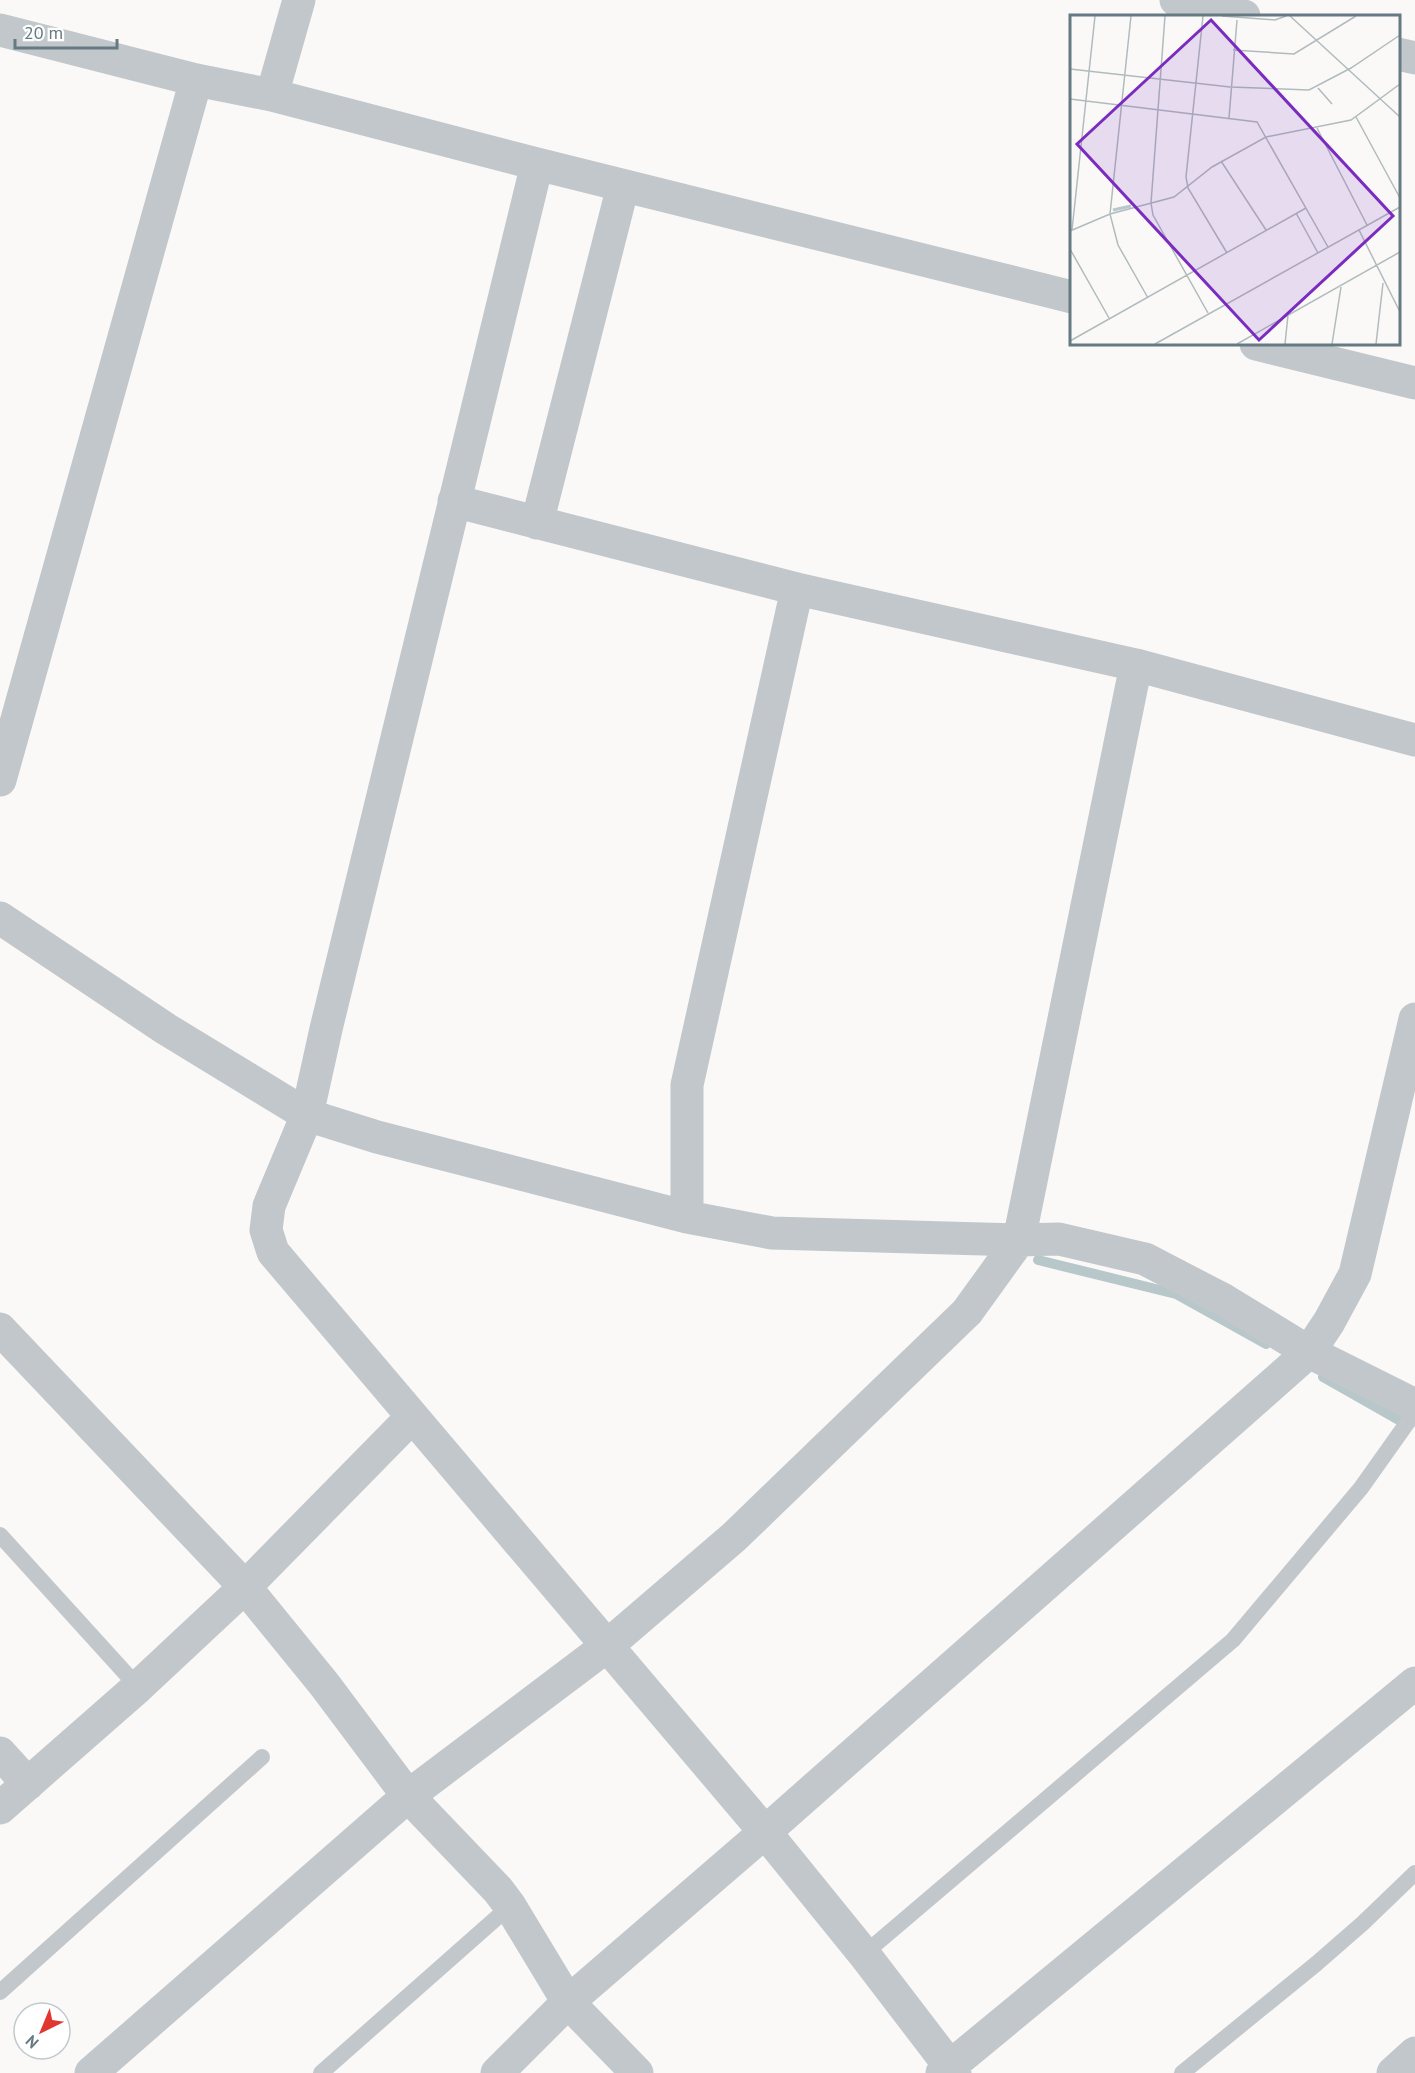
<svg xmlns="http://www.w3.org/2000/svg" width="1415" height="2073" font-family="'PT Sans',sans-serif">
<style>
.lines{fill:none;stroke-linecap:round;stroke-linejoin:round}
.stream{stroke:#b8c7c9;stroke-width:10}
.service{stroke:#c1c7ca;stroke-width:16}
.minor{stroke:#c1c7ca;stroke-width:33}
.inset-river{fill:none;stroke:#b8c7c9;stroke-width:3}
.inset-road{fill:none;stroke:#b1bbbe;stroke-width:1.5}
.view{fill:#7b2cbf;fill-opacity:0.15;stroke:#7b2cbf;stroke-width:3}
.inset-edge{fill:none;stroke:#657a82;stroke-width:3}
</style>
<rect width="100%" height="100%" fill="#faf9f8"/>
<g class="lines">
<!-- stream -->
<path class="stream" d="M1038,1260L1176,1294L1266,1344
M1323,1377L1404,1423"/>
<!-- service -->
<path class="service" d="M0,1535L138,1687
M864,1954L1233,1640L1361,1488L1415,1412
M0,1992L262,1757
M321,2073L510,1906
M1182,2073L1316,1964L1363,1923L1415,1873"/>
<!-- minor -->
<path class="minor" d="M1176,0L1244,16
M0,30L196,80L272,95L537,164L1072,297
M1398,54L1415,58
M272,95L299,0
M537,164L326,1029L307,1115L269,1206L266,1230L273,1252L765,1832L864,1954L955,2073
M1256,344L1415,383
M454,501L797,589L1136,665L1415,740
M537,523L623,186
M0,780L196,80
M0,918L166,1029L307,1115L377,1137L687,1217L772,1233L1019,1240L1059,1239L1145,1259L1224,1300L1309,1352L1415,1405
M687,1217V1085L797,589
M0,1329L245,1587L324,1684L408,1796L498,1890L510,1906L568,2002L637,2073
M0,1753L28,1784
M0,1808L138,1687L245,1587L412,1417
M91,2073L408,1796L607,1646L734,1537L967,1312L1019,1240L1136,665
M497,2073L568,2002L765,1832L1309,1352L1329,1322L1355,1274L1415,1019
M942,2073L1415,1683
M1393,2073L1415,2053"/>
</g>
<!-- overview -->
<g transform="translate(1070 15)">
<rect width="330" height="330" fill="#faf9f8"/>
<path class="inset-river" d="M43,195L61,191"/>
<path class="inset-road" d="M61,1L40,199L48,230L78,283M95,1L81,188L83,200L138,298M133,1L116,162L118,173L157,238M152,1L205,5L216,1M220,1L330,102M163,35L224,39L286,1M0,54L160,72L239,75L281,53L330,20M248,73L262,89M0,84L187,107L258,232M286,102L330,183M159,103L167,5M247,113L297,210M151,146L196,215M226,198L248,238M2,215L25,1M289,215L330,297M0,216L40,199L104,182L142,152L196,122L281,105L330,69M0,234L39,303M0,326L236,193M85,329L330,192M167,329L330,237M215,329L218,300M262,329L271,272M306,329L313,268"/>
<path class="view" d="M141,5L323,201L189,325L7,129Z"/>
<rect width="330" height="330" class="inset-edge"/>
</g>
<!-- north arrow -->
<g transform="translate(42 2031) rotate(223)"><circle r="28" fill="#ffffff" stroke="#c1cacd" stroke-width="1.5"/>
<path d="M0-4.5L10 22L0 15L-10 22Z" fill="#e13731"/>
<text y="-9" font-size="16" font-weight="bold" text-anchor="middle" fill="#657a82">N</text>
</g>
<!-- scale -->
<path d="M15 39v9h102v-9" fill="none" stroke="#657a82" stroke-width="3"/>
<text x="24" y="39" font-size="18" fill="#657a82" stroke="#ffffff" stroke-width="4.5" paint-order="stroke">20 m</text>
</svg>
